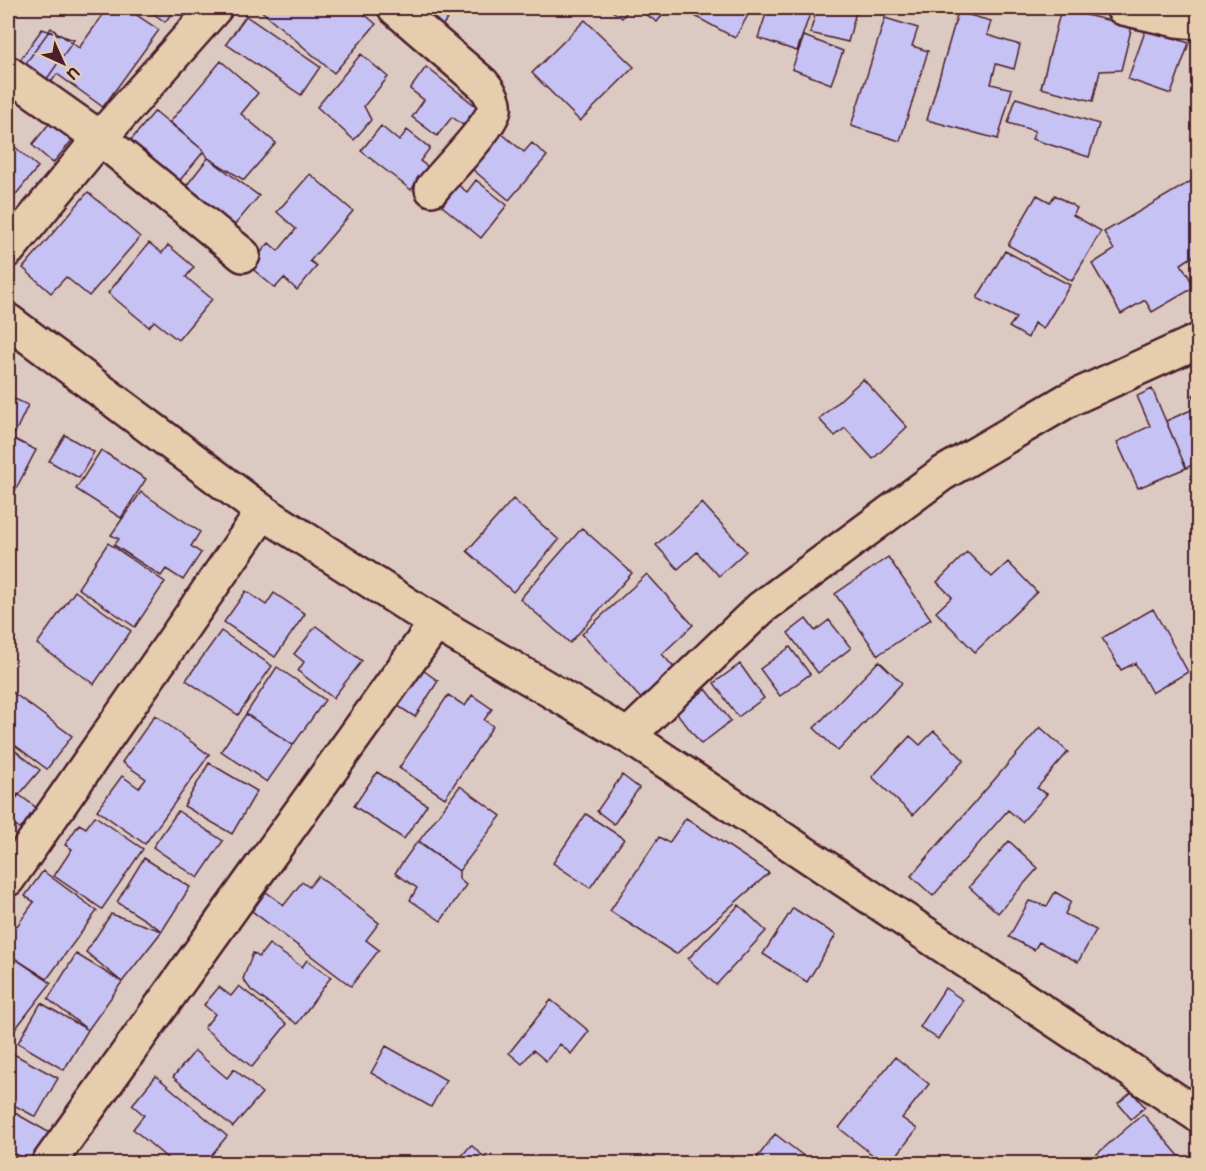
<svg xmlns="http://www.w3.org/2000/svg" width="1206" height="1171" font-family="Mali,sans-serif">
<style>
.building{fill:#c7c2f4;stroke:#4a1f2b;stroke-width:1.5}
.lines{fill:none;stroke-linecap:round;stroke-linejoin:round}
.street-casing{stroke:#4a1f2b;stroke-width:38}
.secondary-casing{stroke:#4a1f2b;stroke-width:38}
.street{stroke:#e5cdad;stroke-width:33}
.secondary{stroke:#e5cdad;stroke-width:33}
</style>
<rect width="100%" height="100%" fill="#dccac2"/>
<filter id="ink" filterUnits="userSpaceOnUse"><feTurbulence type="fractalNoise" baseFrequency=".0167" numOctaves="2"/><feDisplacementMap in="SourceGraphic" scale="12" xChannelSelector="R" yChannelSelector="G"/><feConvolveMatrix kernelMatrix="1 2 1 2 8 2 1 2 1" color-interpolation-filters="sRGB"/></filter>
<g filter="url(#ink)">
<!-- building -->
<path class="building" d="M108,8H126L159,30L103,107L57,74L44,92L19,73L51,28L79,48Z
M146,8H176L165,22Z
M258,8H357L376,24L334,73Z
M418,8H456L442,26Z
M608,8H630L622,18Z
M637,8H668L657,22Z
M694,8H752L735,38L691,14Z
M768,8H812L797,51L758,38Z
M817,8H857L848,42L810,33Z
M1061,9L1132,26L1121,70L1100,71L1093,101L1041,88Z
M958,12L991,21L987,35L1020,45L1014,69L996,64L991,84L1012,89L998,139L927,120Z
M246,16L320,67L301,95L226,44Z
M885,18L918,28L912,46L928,51L900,141L851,126Z
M585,20L634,67L580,121L532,73Z
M42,29L74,40L42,86L15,67Z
M1146,29L1189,43L1171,94L1128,79Z
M804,36L843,51L831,84L792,69Z
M361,54L388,77L364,106L371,120L354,140L317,107Z
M221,61L258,93L241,114L276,143L244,180L208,158L204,151L170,122Z
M426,67L477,107L463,125L452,117L437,136L412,117L424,100L410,89Z
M1016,98L1099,124L1089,157L1032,139L1035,131L1008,123Z
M155,111L204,151L176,185L127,145Z
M52,120L74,138L53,163L32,145Z
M381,126L399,141L407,130L430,148L420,161L428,167L411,190L361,151Z
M501,133L524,152L532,143L547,156L509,200L471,168Z
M8,141L38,167L8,204Z
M208,158L259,196L228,233L180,194Z
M310,174L353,211L310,261L317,266L297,290L284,278L275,288L249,266L269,243L278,251L296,229L277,212Z
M1198,177V253L1181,264L1195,287L1152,312L1145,300L1121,314L1092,264L1114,250L1104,232Z
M476,180L507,205L481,238L442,206L458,185L467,192Z
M88,192L140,237L89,296L66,277L51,293L23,268Z
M1037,195L1050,202L1055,195L1077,208L1073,215L1101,231L1072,281L1008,245Z
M149,243L162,253L168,245L194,267L186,277L212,299L178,340L154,321L149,327L108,293Z
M1005,251L1070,285L1043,329L1034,323L1028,338L1009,327L1016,318L977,298Z
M863,379L907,427L873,459L845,428L835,436L819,419Z
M1152,389L1186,468L1138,488L1117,442L1150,426L1137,396Z
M1198,393V462L1186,468L1166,421L1198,407L1193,395Z
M8,396L28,405L12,439L8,436Z
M65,435L94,452L79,478L49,461Z
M8,436L36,450L8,504Z
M101,450L146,479L121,518L76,489Z
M141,492L200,532L191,546L201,553L183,580L166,569L161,576L114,545L119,539L111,535Z
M513,499L559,540L513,592L467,551Z
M702,503L746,551L719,576L697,552L678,569L656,545Z
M582,528L632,573L570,643L520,599Z
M108,543L165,582L135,627L78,588Z
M967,552L992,577L1008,562L1037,592L975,652L936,612L952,597L937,582Z
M888,557L931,619L878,655L835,594Z
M647,574L693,625L662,654L677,671L643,701L582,634Z
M75,591L131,631L94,684L37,644Z
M246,591L266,605L274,593L305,614L275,657L224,622Z
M1153,609L1188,672L1152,693L1135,663L1121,670L1102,638Z
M806,619L815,631L829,620L851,648L818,673L788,633Z
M316,626L362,661L333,698L298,671L304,662L294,654Z
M221,631L272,666L238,715L186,680Z
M790,647L810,674L780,696L760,669Z
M879,661L902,683L838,751L814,728Z
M740,664L764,698L738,717L714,683Z
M277,667L325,700L293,745L246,714Z
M420,668L438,681L415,717L395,704Z
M8,689L72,736L47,769L8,740Z
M706,689L731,721L701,744L676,712Z
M448,695L465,706L472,695L492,709L484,720L493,726L445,798L399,768Z
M246,714L293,745L267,782L221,751Z
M155,715L209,755L145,844L97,810L122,776L139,788L146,779L122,762Z
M1040,727L1068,752L1037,788L1047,794L1022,822L1008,810L933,896L911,876Z
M934,731L964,760L913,815L872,777L910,736L920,745Z
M8,745L40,770L8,808Z
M209,763L257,791L232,834L184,806Z
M377,772L427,805L404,839L354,806Z
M622,775L639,788L614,824L597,811Z
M460,786L501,816L459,871L419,841Z
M18,794L38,809L22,831L8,820V808Z
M178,811L223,841L198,878L153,847Z
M586,814L624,839L590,888L553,863Z
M95,816L143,849L102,909L54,876L72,849L65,845L79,824L86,828Z
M686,818L769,873L676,954L610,911L659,837L669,843Z
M1009,841L1038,868L998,913L969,887Z
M417,842L459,871V879L466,885L441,921L410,900L417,888L395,873Z
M144,858L190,887L162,931L117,902Z
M43,871L97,911L47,979L8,954V931L12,922L17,926L34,902L25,896Z
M318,876L379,923L366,940L379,950L351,986L252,911L266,892L284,905L302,882L309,887Z
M1055,892L1071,901L1065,914L1096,930L1078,962L1039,942L1034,950L1009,937L1029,901L1047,906Z
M739,905L766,931L716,985L688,959Z
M793,908L836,935L807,982L763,954Z
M111,914L162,931L122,982L86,952Z
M269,944L302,967L307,960L331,977L297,1024L251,990L243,979L253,953L259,957Z
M8,954L51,983L9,1037L8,1036Z
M76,954L122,982L88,1030L48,999Z
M239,986L287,1024L252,1067L204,1028L215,1014L204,1005L219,987L231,996Z
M945,988L963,1000L938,1039L920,1027Z
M551,1000L589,1031L571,1054L560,1044L546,1061L533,1050L522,1064L509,1053Z
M41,1003L88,1030L64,1070L18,1043Z
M386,1046L446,1080L431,1107L371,1073Z
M8,1051L58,1078L36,1117L8,1102Z
M195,1051L227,1078L234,1069L262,1093L233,1127L173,1077Z
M895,1057L929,1084L902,1118L917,1129L890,1164H884L839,1128Z
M156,1076L227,1136L204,1164H174L133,1129L144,1115L132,1105Z
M1132,1092L1145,1107L1131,1119L1118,1103Z
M8,1109L50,1133L32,1163L14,1153L8,1164Z
M1143,1114L1186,1164H1092L1089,1161Z
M775,1134L814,1164H765L757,1158Z
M471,1145L492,1164H455Z"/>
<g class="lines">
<defs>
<path id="street" d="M395,8L483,84C489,91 496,101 494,110C489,129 446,171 432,189
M1123,8L1176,20L1198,22
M8,73L100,138L243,255
M8,250L100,138L215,8
M628,736L761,608L942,474L1068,400L1198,341
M8,879L263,512
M48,1164L436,623"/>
<path id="secondary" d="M8,321L263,512L436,623L628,736L1198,1115"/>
</defs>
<!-- street casing -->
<use href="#street" class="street-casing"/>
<!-- secondary casing -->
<use href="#secondary" class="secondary-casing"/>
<!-- street -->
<use href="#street" class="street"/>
<!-- secondary -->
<use href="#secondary" class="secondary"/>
</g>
</g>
<!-- margin -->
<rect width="1206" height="1171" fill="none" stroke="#e5cdad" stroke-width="30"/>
<rect x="15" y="15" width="1176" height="1141" fill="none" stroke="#4a1f2b" stroke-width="2" filter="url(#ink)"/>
<!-- north arrow -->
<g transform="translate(63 63) rotate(135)" stroke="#e5cdad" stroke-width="4.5" paint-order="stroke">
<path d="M0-4.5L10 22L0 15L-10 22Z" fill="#4a1f2b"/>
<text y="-9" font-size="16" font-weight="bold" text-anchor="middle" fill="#4a1f2b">U</text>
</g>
</svg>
